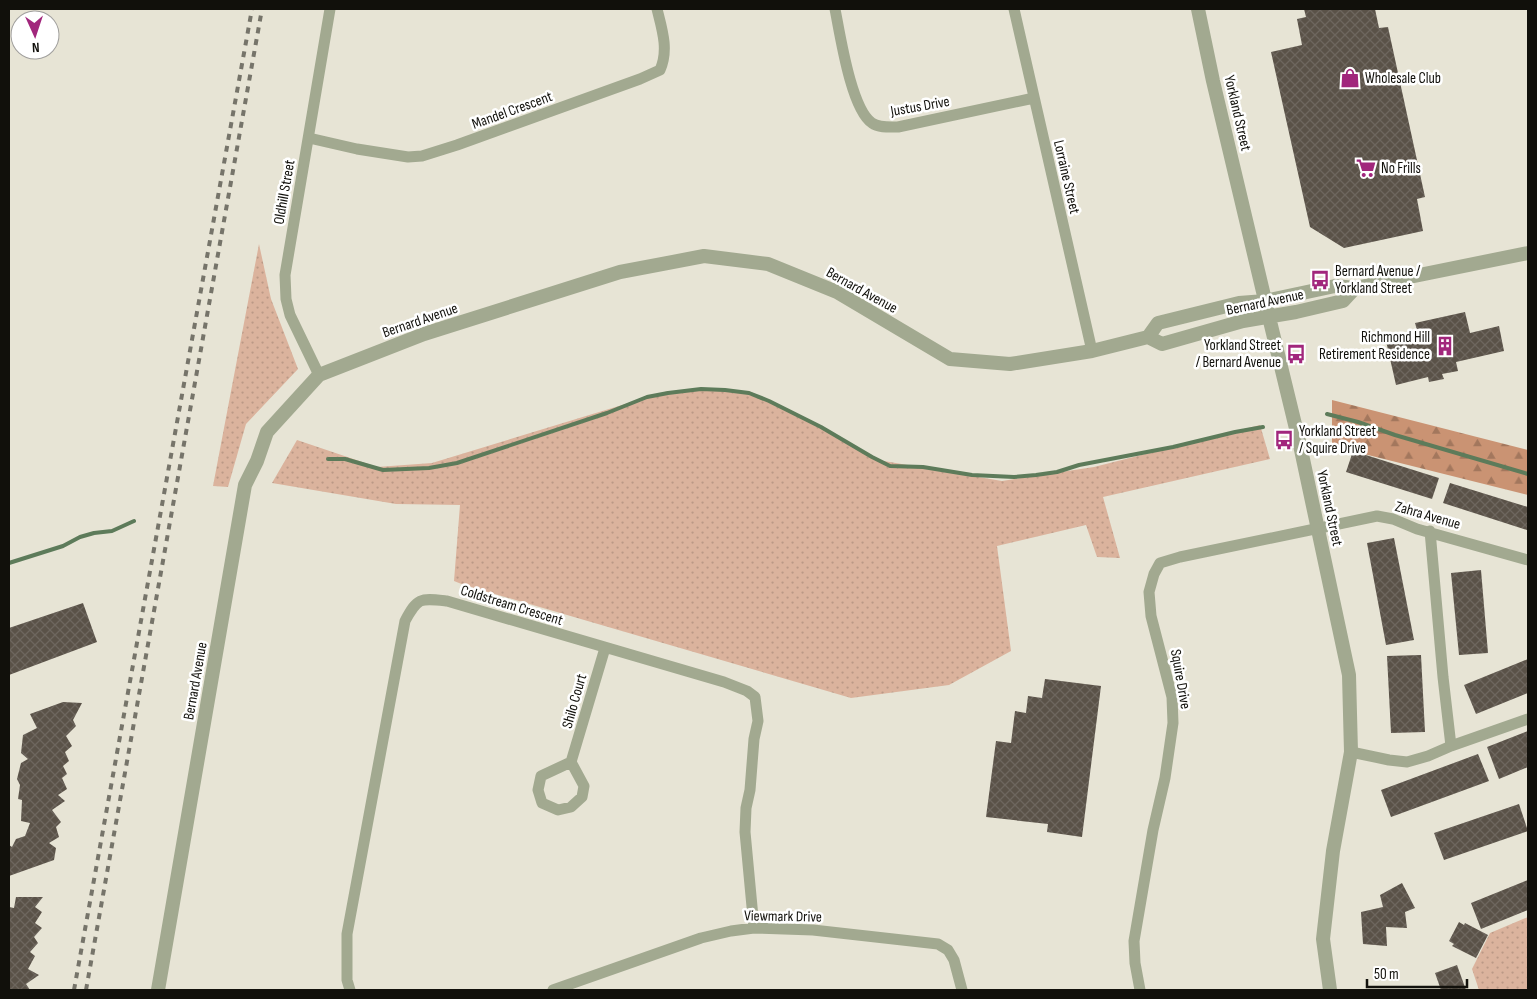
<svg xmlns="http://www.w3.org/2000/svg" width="1537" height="999" font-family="'Sofia Sans Condensed',sans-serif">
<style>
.forest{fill:url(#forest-firs)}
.park{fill:url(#park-dots)}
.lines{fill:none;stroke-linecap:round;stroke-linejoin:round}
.stream{stroke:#5d7b5a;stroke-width:4}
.building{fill:url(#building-cross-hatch)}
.minor{stroke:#a2a990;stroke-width:11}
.tertiary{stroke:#a2a990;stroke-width:14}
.rail{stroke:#76746a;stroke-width:4;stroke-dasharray:6 6;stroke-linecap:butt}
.labels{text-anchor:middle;stroke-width:5;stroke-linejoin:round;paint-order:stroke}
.poi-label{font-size:15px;fill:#11100b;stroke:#fff;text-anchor:start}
.street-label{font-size:15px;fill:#11100b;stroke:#fff}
</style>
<defs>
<pattern id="forest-firs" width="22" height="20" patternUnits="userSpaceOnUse" patternTransform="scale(1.25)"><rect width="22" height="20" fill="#ca9373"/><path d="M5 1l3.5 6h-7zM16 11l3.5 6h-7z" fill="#a3775d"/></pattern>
<pattern id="park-dots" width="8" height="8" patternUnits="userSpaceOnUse" patternTransform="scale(1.25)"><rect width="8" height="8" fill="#dbb39d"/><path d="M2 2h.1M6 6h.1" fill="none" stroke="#bb9986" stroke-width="1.8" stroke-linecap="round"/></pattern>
<pattern id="building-cross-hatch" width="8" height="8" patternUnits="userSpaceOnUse" patternTransform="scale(1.25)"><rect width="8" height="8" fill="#5a5248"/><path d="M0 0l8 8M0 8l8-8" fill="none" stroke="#6d665e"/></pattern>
</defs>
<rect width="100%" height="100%" fill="#e7e4d5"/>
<!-- forest -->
<path class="forest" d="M1332,400L1528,450V495L1332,446Z"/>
<!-- park -->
<path class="park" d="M259,244L271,299L298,369L246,424L228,487L213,486Z
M668,391H749L807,420L878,460L1002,481L1094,467L1260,425L1270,459L1103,497L1120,558L1097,557L1086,525L997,546L1011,651L949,685L851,698L464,585L454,581L460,505L396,504L272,483L297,440L377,467L432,463Z
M1528,917V990H1479L1472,969L1490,933Z"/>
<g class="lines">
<!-- stream -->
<path class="stream" d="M1327,414L1358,422L1395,435L1528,474
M328,459H345L383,470L429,468L457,463L607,413L647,397L668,393L701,389L725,390L749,393L769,401L821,427L872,457L890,466L923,467L972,475L1014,477L1036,475L1057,472L1079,465L1173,447L1235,432L1263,427
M9,563L63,546L80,537L94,533L112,531L134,521"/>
</g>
<!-- building -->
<path class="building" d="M1304,9H1375L1379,28L1388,27L1425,197L1417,199L1423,231L1344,248L1310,227L1271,52L1302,45L1297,19L1306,17Z
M1465,312L1470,333L1499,326L1504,351L1456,362L1458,371L1442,374L1444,379L1429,382L1428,377L1396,385L1386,341L1418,334L1415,323Z
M1353,451L1439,478L1432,499L1346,472Z
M1450,483L1528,507L1527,530L1443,503Z
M1394,538L1414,640L1386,645L1367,543Z
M1481,570L1488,653L1459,655L1451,573Z
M83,603L97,642L9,675V628Z
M1421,655L1425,732L1391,733L1387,656Z
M1528,659V693L1476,714L1464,685Z
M1045,679L1101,686L1082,837L1047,832L1048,824L986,817L996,741L1011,743L1015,711L1026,713L1028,696L1042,698Z
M63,702L82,703L73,720L76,726L66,736L72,746L65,752L69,761L63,766L67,774L62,778L67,789L58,795L65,801L52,810L61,822L56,827L59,837L49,843L56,848L54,860L9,876V845L12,847L16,839L25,836L30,823L21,821L22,800L18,799L20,785L17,779L21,763L28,759L21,753L23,735L37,728L30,714Z
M1528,731V767L1499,779L1487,747Z
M1478,754L1489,781L1391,817L1381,790Z
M1519,804L1528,831L1444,860L1434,833Z
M1528,880V910L1481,929L1471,903Z
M1402,883L1415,908L1405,912L1407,928L1386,927L1387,946L1363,944L1361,912L1383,907L1380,895Z
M16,897H43L35,907L42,912L35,923L42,928L34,937L38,943L30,952L35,956L28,969L39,975L26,984L30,990H9V907L14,908Z
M1459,922L1464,925L1465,923L1488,935L1476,958L1452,946L1454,944L1449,941Z
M1457,965L1466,990H1441L1435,973Z"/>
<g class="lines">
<!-- minor -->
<path class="minor" d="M835,9C840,34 851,109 872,123C879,128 890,127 898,127L1034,98
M1014,9L1092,351
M309,138L357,149L408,157L422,156L457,145L640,79L660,70C669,50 662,29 657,9
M319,375L290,315L286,299L285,275L330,9
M1430,531L1443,677L1451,746
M1351,752L1389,760L1407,762L1428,756L1451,746L1528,719
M571,762L541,776L538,790L542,803L558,810L571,807L582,797L584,786L571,762L605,648
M350,990L347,980V934L405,621C418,597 420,598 447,601L724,682L747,691L755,697L758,721L754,739L750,790L746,808L745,832L754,928
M553,990L701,938L731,931L754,928L813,930L938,944L948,950L954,960L962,990
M1140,990L1135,963L1134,941L1153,830L1165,778L1173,723L1172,697L1151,616L1149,592L1154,574L1160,563L1180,557L1377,516L1393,519L1417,529L1528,560"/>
<!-- tertiary -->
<path class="tertiary" d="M1198,9L1213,81L1269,317L1300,445L1349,675L1351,752L1333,851L1323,939L1330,990
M1148,337L1158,323L1239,303L1265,301L1335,286L1355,288L1528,253
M158,990L245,485L257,461L267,432L319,375L424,334L620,272L704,256L768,264L837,292L950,359L1010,364L1092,351L1148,337L1162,344L1243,321L1296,312L1343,301L1355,288"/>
<!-- rail -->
<path class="rail" d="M74,990L252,9
M86,990L262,9"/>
</g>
<!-- icons -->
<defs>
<symbol id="shop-bare" viewBox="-9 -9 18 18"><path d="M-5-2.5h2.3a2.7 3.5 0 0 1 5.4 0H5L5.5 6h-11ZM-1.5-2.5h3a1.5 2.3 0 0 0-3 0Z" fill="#a1267c" stroke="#fff" stroke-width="2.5" paint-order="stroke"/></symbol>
<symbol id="supermarket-bare" viewBox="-9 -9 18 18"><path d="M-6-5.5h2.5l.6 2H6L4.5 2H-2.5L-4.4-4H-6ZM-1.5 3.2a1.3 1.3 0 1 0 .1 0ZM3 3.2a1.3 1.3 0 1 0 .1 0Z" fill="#a1267c" stroke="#fff" stroke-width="2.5" paint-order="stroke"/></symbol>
<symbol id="bus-bare" viewBox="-9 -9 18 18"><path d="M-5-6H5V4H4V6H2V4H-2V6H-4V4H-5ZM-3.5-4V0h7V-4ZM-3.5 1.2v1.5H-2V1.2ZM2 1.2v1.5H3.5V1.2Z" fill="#a1267c" stroke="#fff" stroke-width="2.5" paint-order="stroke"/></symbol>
<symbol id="building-bare" viewBox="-9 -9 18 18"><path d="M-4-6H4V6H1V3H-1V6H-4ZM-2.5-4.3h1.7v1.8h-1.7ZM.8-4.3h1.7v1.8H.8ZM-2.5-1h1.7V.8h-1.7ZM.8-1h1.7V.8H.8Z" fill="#a1267c" stroke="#fff" stroke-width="2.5" paint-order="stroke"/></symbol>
</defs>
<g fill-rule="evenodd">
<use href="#shop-bare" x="1336" y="64" width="28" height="28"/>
<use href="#supermarket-bare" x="1352" y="154" width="28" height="28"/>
<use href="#bus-bare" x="1306" y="266" width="28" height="28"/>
<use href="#building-bare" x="1431" y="332" width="28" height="28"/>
<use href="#bus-bare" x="1282" y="340" width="28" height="28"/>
<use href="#bus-bare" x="1270" y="426" width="28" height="28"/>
</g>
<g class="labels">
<!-- poi labels -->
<g class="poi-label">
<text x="1365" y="83">Wholesale Club</text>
<text x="1381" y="173">No Frills</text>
<text x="1335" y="276">Bernard Avenue /<tspan x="1335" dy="17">Yorkland Street</tspan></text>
<text x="1430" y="342" text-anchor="end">Richmond Hill<tspan x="1430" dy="17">Retirement Residence</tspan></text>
<text x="1281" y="350" text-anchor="end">Yorkland Street<tspan x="1281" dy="17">/ Bernard Avenue</tspan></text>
<text x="1299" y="436">Yorkland Street<tspan x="1299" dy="17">/ Squire Drive</tspan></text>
</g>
<!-- street labels -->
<g class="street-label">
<text transform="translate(920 106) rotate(-10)" y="5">Justus Drive</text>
<text transform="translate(512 110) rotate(-20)" y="5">Mandel Crescent</text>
<text transform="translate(1238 113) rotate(77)" y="5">Yorkland Street</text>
<text transform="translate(1067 177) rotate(77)" y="5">Lorraine Street</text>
<text transform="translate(284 192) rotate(-80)" y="5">Oldhill Street</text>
<text transform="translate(862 290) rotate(29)" y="5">Bernard Avenue</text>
<text transform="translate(1265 302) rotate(-12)" y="5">Bernard Avenue</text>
<text transform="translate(420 320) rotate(-19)" y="5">Bernard Avenue</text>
<text transform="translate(1330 508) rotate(78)" y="5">Yorkland Street</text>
<text transform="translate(1428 515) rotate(16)" y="5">Zahra Avenue</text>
<text transform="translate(512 605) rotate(17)" y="5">Coldstream Crescent</text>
<text transform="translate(1181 679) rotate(80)" y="5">Squire Drive</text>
<text transform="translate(195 681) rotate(-80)" y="5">Bernard Avenue</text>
<text transform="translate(574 701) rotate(-74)" y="5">Shilo Court</text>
<text transform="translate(783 916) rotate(1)" y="5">Viewmark Drive</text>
</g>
</g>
<!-- border -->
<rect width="1537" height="999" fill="none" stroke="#11100b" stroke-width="20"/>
<!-- north arrow -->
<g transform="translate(35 35) rotate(177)"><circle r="24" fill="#ffffff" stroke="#a09f9d"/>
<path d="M0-4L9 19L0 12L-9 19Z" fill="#a1267c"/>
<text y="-8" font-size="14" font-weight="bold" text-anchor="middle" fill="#11100b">N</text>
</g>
<!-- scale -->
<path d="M1367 979v8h100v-8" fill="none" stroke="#11100b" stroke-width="2.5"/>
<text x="1374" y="979" font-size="15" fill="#11100b" stroke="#ffffff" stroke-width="4" paint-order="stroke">50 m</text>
</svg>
